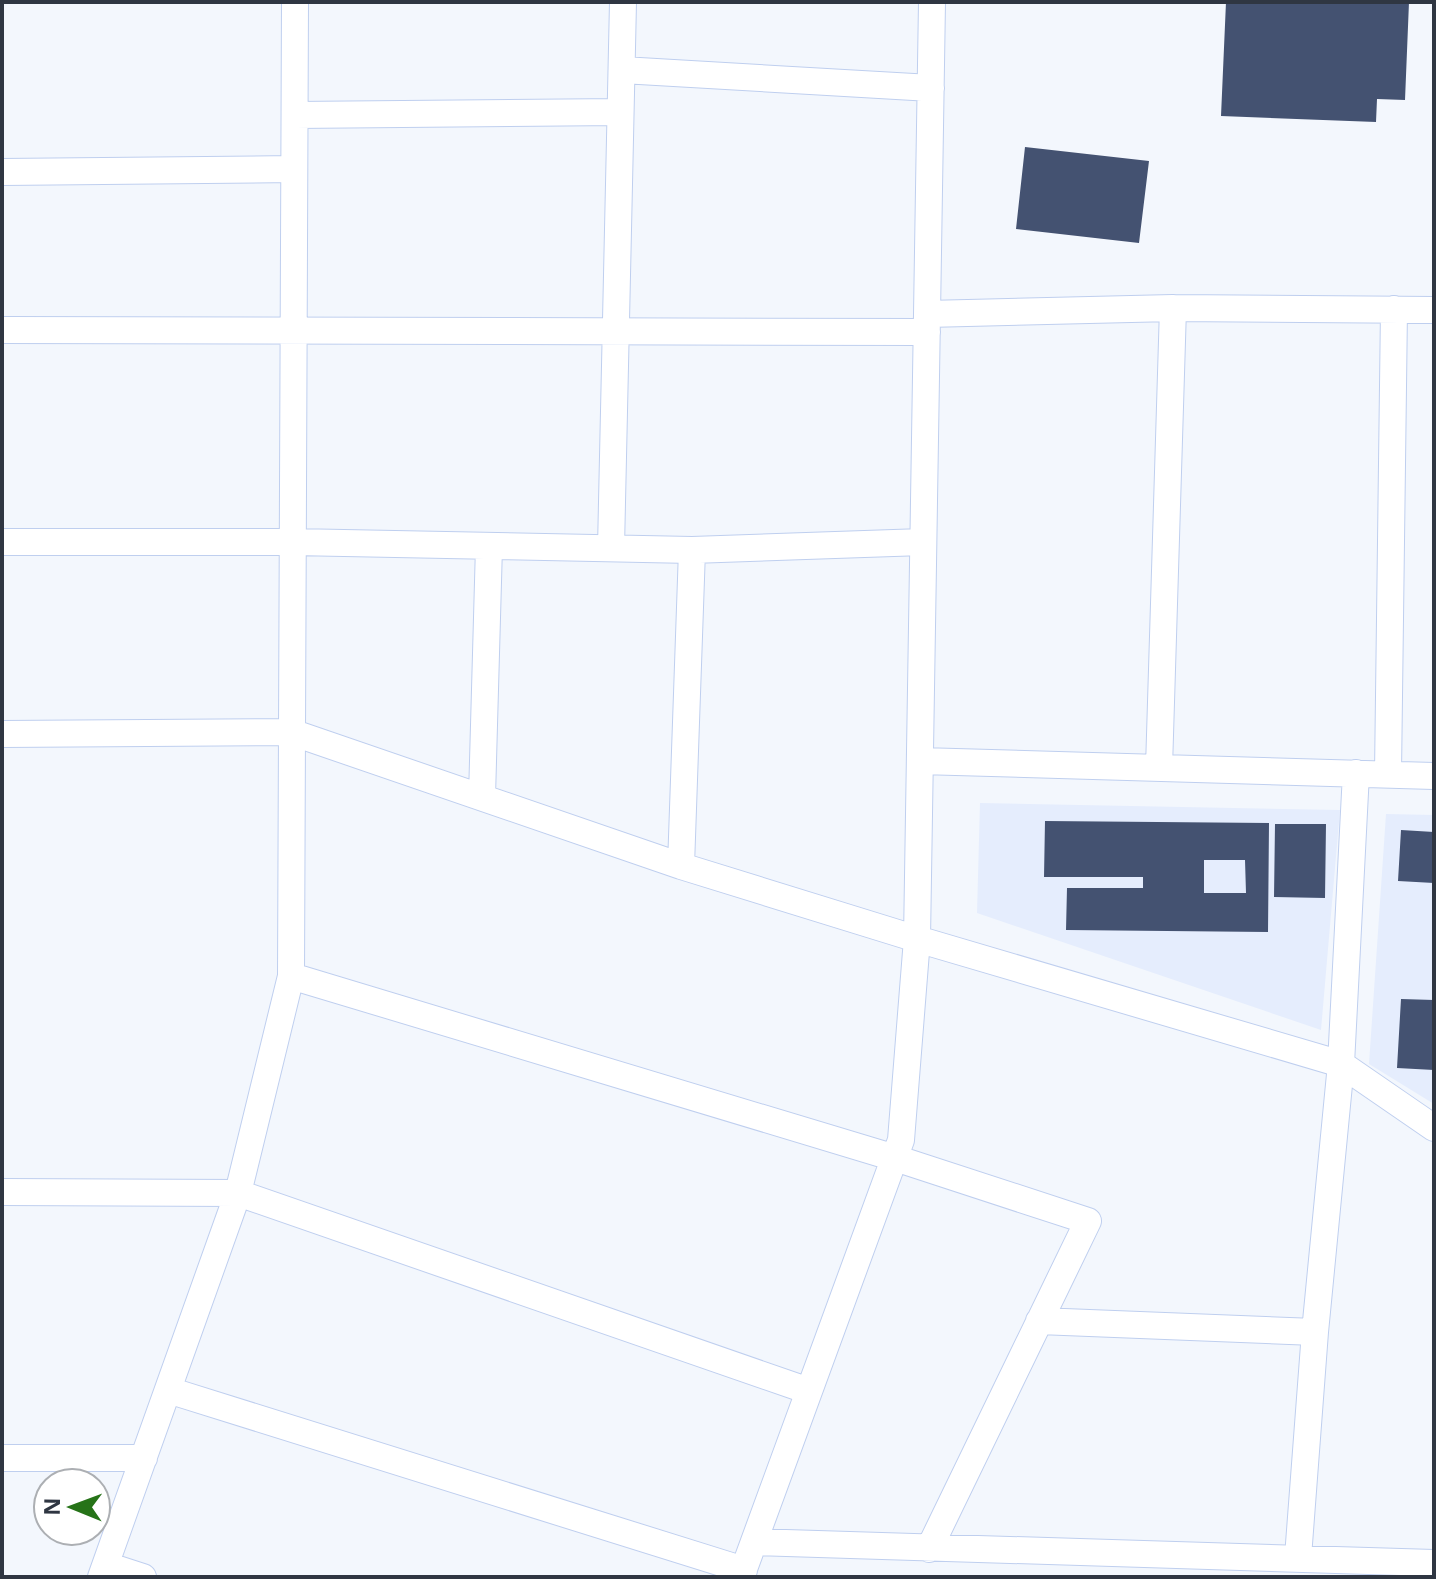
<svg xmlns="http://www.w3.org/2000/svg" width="1436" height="1579" font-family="'Open Sans',sans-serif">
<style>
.built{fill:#e5edfd}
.building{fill:#445271;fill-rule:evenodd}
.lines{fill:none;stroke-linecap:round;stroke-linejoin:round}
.minor-casing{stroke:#bfcfef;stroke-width:28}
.minor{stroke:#fff;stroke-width:26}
</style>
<rect width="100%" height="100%" fill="#f3f7fd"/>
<!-- built -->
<path class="built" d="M980,803L1340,810L1321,1030L977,913Z
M1386,814L1434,815V1104L1369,1064Z"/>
<!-- building -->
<path class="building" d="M1226,2H1409L1405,100L1377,99L1376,122L1221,116Z
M1025,147L1149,161L1139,243L1016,229Z
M1045,821L1269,823L1268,932L1066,930L1067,888H1143V877H1044ZM1204,860H1245L1246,893H1204Z
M1275,824H1326L1325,898L1274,897Z
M1401,830L1434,832V883L1398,881Z
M1401,999L1434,1000V1070L1397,1068Z"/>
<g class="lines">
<defs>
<path id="minor" d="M622,70L931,88
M295,115L620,112
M2,172L294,169
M927,314L1173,308L1434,310
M2,330L927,332
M2,542H293L692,550L923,542
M611,548L623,2
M2,734L291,732L681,866L917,939L1341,1064L1434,1128
M920,761L1434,776
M1159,768L1173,308
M1388,774L1394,309
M482,797L489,546
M681,866L692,550
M291,976L895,1158L1088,1221L929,1549
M2,1192L238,1193L809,1391
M1039,1321L1315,1332
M168,1390L744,1570
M2,1458H144
M754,1542L1434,1563
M1298,1557L1315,1332L1341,1064L1356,773
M106,1565L143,1577
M101,1577L238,1193L291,976L295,2
M741,1577L901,1140L917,939L932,2"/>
</defs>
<!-- minor casing -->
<use href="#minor" class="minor-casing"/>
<!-- minor -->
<use href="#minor" class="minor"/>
</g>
<!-- border -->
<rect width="1436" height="1579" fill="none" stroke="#2f3642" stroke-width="8"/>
<!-- north arrow -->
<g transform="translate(72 1507) rotate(271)"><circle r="38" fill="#ffffff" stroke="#acafb3" stroke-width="2"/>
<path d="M0-6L14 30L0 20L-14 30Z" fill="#267318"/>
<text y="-12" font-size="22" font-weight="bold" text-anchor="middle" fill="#2f3642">N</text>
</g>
</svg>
